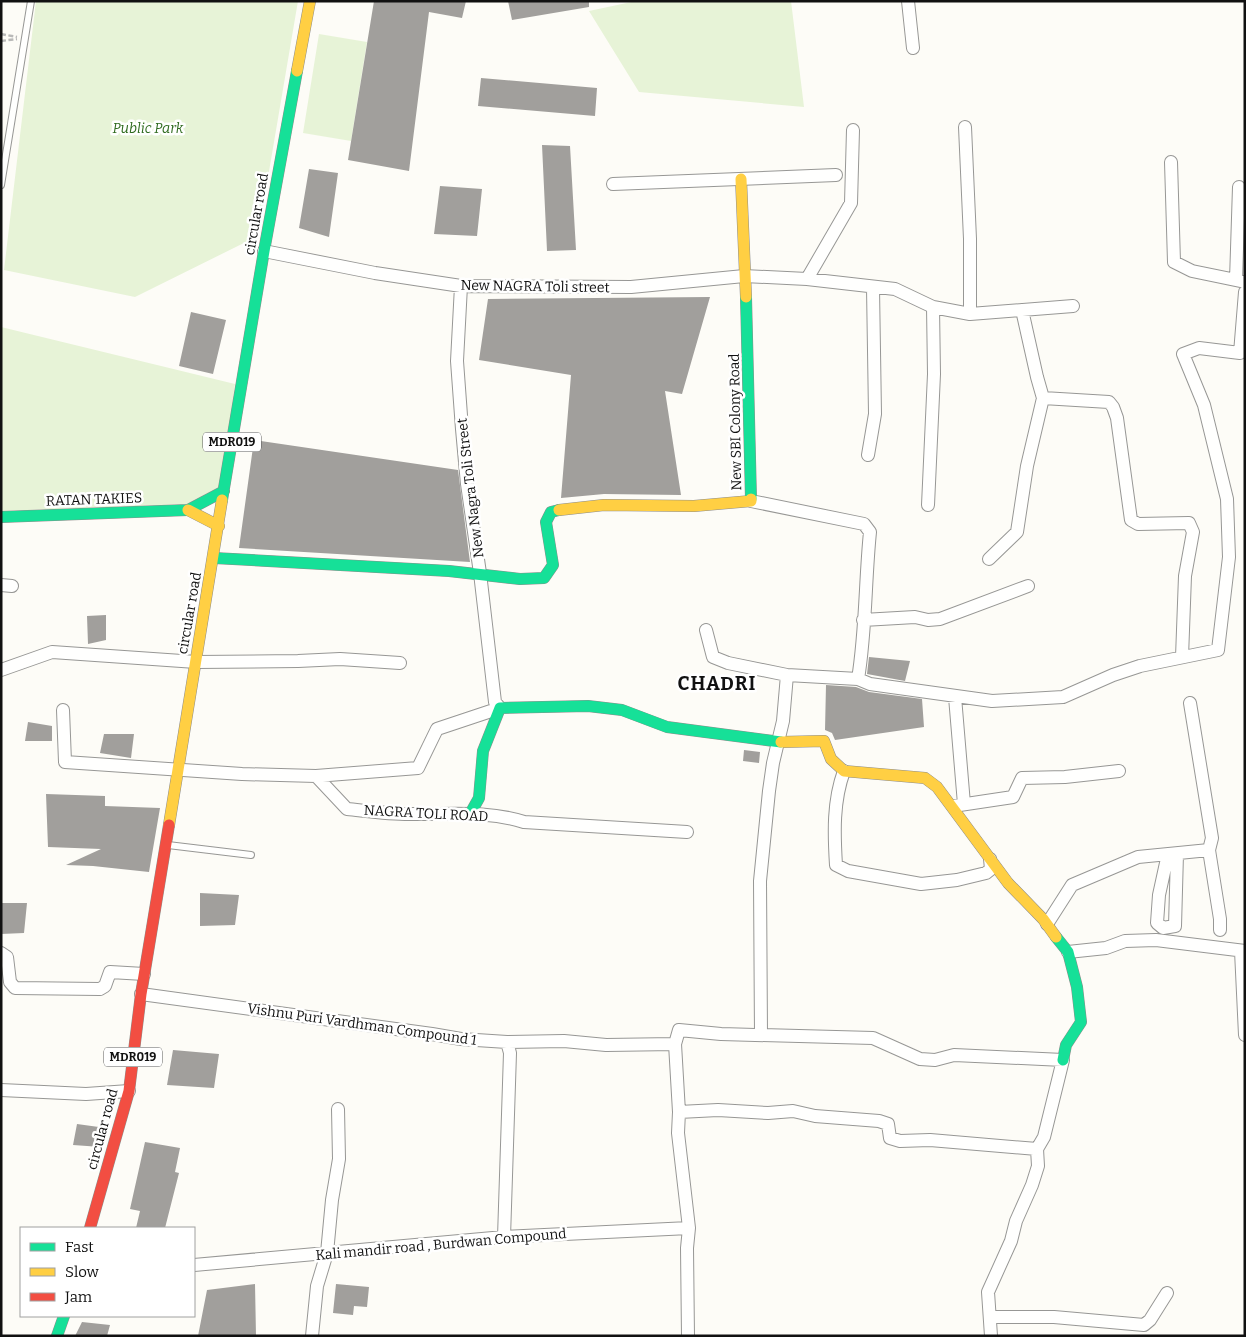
<svg xmlns="http://www.w3.org/2000/svg" width="1246" height="1337" font-family="Bitter,serif">
<style>
.green{fill:#e7f3d7}
.building{fill:#a19f9c}
.lines{fill:none;stroke-linecap:round;stroke-linejoin:round}
.lane-casing{stroke:#979795;stroke-width:8}
.street-casing{stroke:#979795;stroke-width:14}
.fast-casing{stroke:#8e8d8b;stroke-width:12}
.slow-casing{stroke:#8e8d8b;stroke-width:12}
.jam-casing{stroke:#8e8d8b;stroke-width:12}
.path{stroke:#b9b9b8;stroke-width:2.5;stroke-dasharray:5 2.5;stroke-linecap:butt}
.lane{stroke:#fffffe;stroke-width:6}
.street{stroke:#fffffe;stroke-width:12}
.fast{stroke:#16e098;stroke-width:11}
.slow{stroke:#ffcf43;stroke-width:11}
.jam{stroke:#f24e42;stroke-width:11}
.labels{text-anchor:middle;stroke-width:5;stroke-linejoin:round;paint-order:stroke}
.shield{fill:#fff;stroke:#585858;stroke-width:1}
.shield-label{font-size:12px;font-weight:bold;fill:#111}
.park-label{font-size:14px;font-style:italic;fill:#2f6b1f;stroke:#fff}
.street-label{font-size:14px;fill:#111;stroke:#fff}
.district-label{font-size:19px;font-weight:bold;letter-spacing:1px;fill:#111;stroke:#fff}
</style>
<rect width="100%" height="100%" fill="#fdfcf7"/>
<!-- green -->
<path class="green" d="M36,1H298L258,236L135,297L4,270Z
M636,1H791L804,107L639,92L589,11Z
M319,34L367,42L351,141L303,133Z
M1,327L235,384L222,488L191,504L1,511Z"/>
<!-- building -->
<path class="building" d="M374,1H466L462,18L429,12L409,171L348,160Z
M508,1H589V7L512,20Z
M481,78L597,88L595,116L478,106Z
M542,145L570,146L576,250L547,251Z
M309,169L338,173L329,237L299,228Z
M440,186L482,189L477,236L434,234Z
M710,297L682,394L665,391L681,495L604,494L561,498L571,375L479,360L488,299Z
M191,312L226,320L213,374L179,366Z
M254,440L458,470L470,562L239,548Z
M106,615V640L88,644L87,616Z
M869,657L910,661L905,681L867,674Z
M826,685L856,687L869,692L922,699L924,727L835,740L832,733L825,730Z
M28,722L52,726V741H25Z
M104,734H134L131,758L100,753Z
M744,750L760,752L759,763L743,761Z
M46,794L105,796V806L160,808L149,872L93,866L66,865L101,849L48,847Z
M200,893L239,895L235,925L200,926Z
M1,903H27L24,933L1,934Z
M173,1050L219,1054L214,1088L167,1085Z
M77,1124L106,1128L101,1147L73,1145Z
M145,1142L180,1148L175,1172L179,1173L165,1228H136L140,1211L130,1209Z
M255,1284L256,1336H198L207,1290Z
M336,1284L369,1287L367,1307L354,1306L353,1315L333,1313Z
M82,1322L110,1325L107,1336H75Z"/>
<g class="lines">
<defs>
<path id="lane" d="M1,185L31,1
M168,845L251,855"/>
<path id="street" d="M908,1L913,48
M965,127L970,239V314
M1171,162L1174,262L1192,271L1245,282
M613,184L836,175
M264,251L375,273L461,286L631,287L744,276L807,279L895,289L933,307L970,314L1073,306
M807,279L851,203L853,130
M1236,280L1239,187
M1043,398L1109,402L1113,407L1117,418L1131,520L1138,524L1189,523L1193,532L1185,576L1182,657
M868,455L875,414L873,288
M928,505L934,374L933,307
M989,559L1017,532L1027,466L1043,398L1037,377L1022,310
M1,585L12,586
M863,620L915,617L928,620L940,619L1028,586
M706,630L713,657L728,663L787,675L858,679C866,631 865,581 870,532L864,524L751,501
M1,670L52,652L196,662L298,661L340,659L400,663
M858,679L870,684L992,701L1063,697L1113,675L1140,666L1218,650L1229,557L1227,499L1204,405L1183,354L1199,348L1240,353L1245,292
M955,697L964,804
M1190,703L1212,838L1209,850
M63,710L65,762L242,774L316,776L347,809C367,811 388,814 409,814C447,815 487,810 524,822L687,832
M844,771C833,801 834,833 836,865L848,871L921,884L957,880L986,873L991,869L990,859
M316,776L418,768L437,729L500,708L495,702L480,573L467,484L462,429L457,361L461,286
M953,806L1013,797L1022,778L1065,777L1119,771
M1177,854L1175,926L1163,928L1157,923L1159,895L1166,863Z
M1047,924L1072,885L1138,857L1209,850L1220,919V930
M1241,951L1245,1035
M1068,952L1106,948L1125,941L1156,940L1245,951
M1,953L7,957L10,982L15,988L100,989L105,986L110,972L144,974
M141,994L432,1034L461,1039L507,1042L564,1041L606,1045L675,1044
M761,1035L760,881L769,791L773,763L783,721L787,675
M1,1090L86,1094L129,1091
M679,1112L675,1044L679,1030L721,1034L873,1038L920,1059L935,1060L954,1055L1063,1060L1044,1137L1037,1149
M504,1237L510,1053L507,1042
M194,1265L504,1237L689,1228
M990,1317H1054L1144,1325L1150,1320L1167,1293
M312,1336L317,1286L327,1253L332,1200L339,1159L338,1109
M688,1336L687,1248L689,1228L678,1133L679,1112L718,1110L768,1113L793,1111L815,1116L879,1121L888,1124L890,1138L900,1141L930,1140L1037,1149L1038,1166L1032,1185L1016,1221L1011,1241L988,1292L991,1336"/>
<path id="fast" d="M746,297L751,499
M222,500L264,251L297,71
M1,517L188,510L224,491
M214,558L449,571L520,579L544,578L553,565L546,522L551,512L559,510
M470,814L479,798L483,751L500,708L588,706L622,710L667,727L781,742
M1056,937L1068,952L1077,987L1081,1022L1066,1045L1063,1060
M57,1336L64,1316"/>
<path id="slow" d="M297,71L310,1
M741,179L746,297
M188,510L219,526
M559,510L604,505L694,506L751,501V499
M781,742L824,741L831,759L844,771L925,778L937,787L1008,883L1043,919L1056,937
M169,825L222,500"/>
<path id="jam" d="M90,1228L129,1091L141,994L169,825"/>
</defs>
<!-- lane casing -->
<use href="#lane" class="lane-casing"/>
<!-- street casing -->
<use href="#street" class="street-casing"/>
<!-- fast casing -->
<use href="#fast" class="fast-casing"/>
<!-- slow casing -->
<use href="#slow" class="slow-casing"/>
<!-- jam casing -->
<use href="#jam" class="jam-casing"/>
<!-- path -->
<path class="path" d="M1,34L17,37
M1,41L17,39"/>
<!-- lane -->
<use href="#lane" class="lane"/>
<!-- street -->
<use href="#street" class="street"/>
<!-- fast -->
<use href="#fast" class="fast"/>
<!-- slow -->
<use href="#slow" class="slow"/>
<!-- jam -->
<use href="#jam" class="jam"/>
</g>
<g class="labels">
<!-- shield labels -->
<g class="shield">
<rect x="203" y="432.5" width="58" height="19" rx="4"/>
<rect x="104" y="1047.5" width="58" height="19" rx="4"/>
</g>
<g class="shield-label">
<text x="232" y="446">MDR019</text>
<text x="133" y="1061">MDR019</text>
</g>
<!-- park labels -->
<g class="park-label">
<text x="148" y="133">Public Park</text>
</g>
<!-- street labels -->
<g class="street-label">
<text transform="translate(256 214) rotate(-80)" y="5">circular road</text>
<text transform="translate(535 286) rotate(1)" y="5">New NAGRA Toli street</text>
<text transform="translate(735 422) rotate(-91)" y="5">New SBI Colony Road</text>
<text transform="translate(470 488) rotate(-97)" y="5">New Nagra Toli Street</text>
<text transform="translate(94 499) rotate(-2)" y="5">RATAN TAKIES</text>
<text transform="translate(189 613) rotate(-80)" y="5">circular road</text>
<text transform="translate(426 813) rotate(3)" y="5">NAGRA TOLI ROAD</text>
<text transform="translate(362 1024) rotate(8)" y="5">Vishnu Puri Vardhman Compound 1</text>
<text transform="translate(102 1129) rotate(-75)" y="5">circular road</text>
<text transform="translate(441 1244) rotate(-5)" y="5">Kali mandir road , Burdwan Compound</text>
</g>
<!-- district labels -->
<g class="district-label">
<text x="717" y="690">CHADRI</text>
</g>
</g>
<!-- border -->
<rect width="1246" height="1337" fill="none" stroke="#111111" stroke-width="5"/>
<!-- legend -->
<rect x="20" y="1227" width="175" height="90" fill="#ffffff" stroke="#a0a0a0"/>
<rect x="30" y="1243" width="25" height="8" fill="#16e098" stroke="#a0a0a0"/>
<text x="65" y="1252" font-size="15" fill="#111111">Fast</text>
<rect x="30" y="1268" width="25" height="8" fill="#ffcf43" stroke="#a0a0a0"/>
<text x="65" y="1277" font-size="15" fill="#111111">Slow</text>
<rect x="30" y="1293" width="25" height="8" fill="#f24e42" stroke="#a0a0a0"/>
<text x="65" y="1302" font-size="15" fill="#111111">Jam</text>
</svg>
